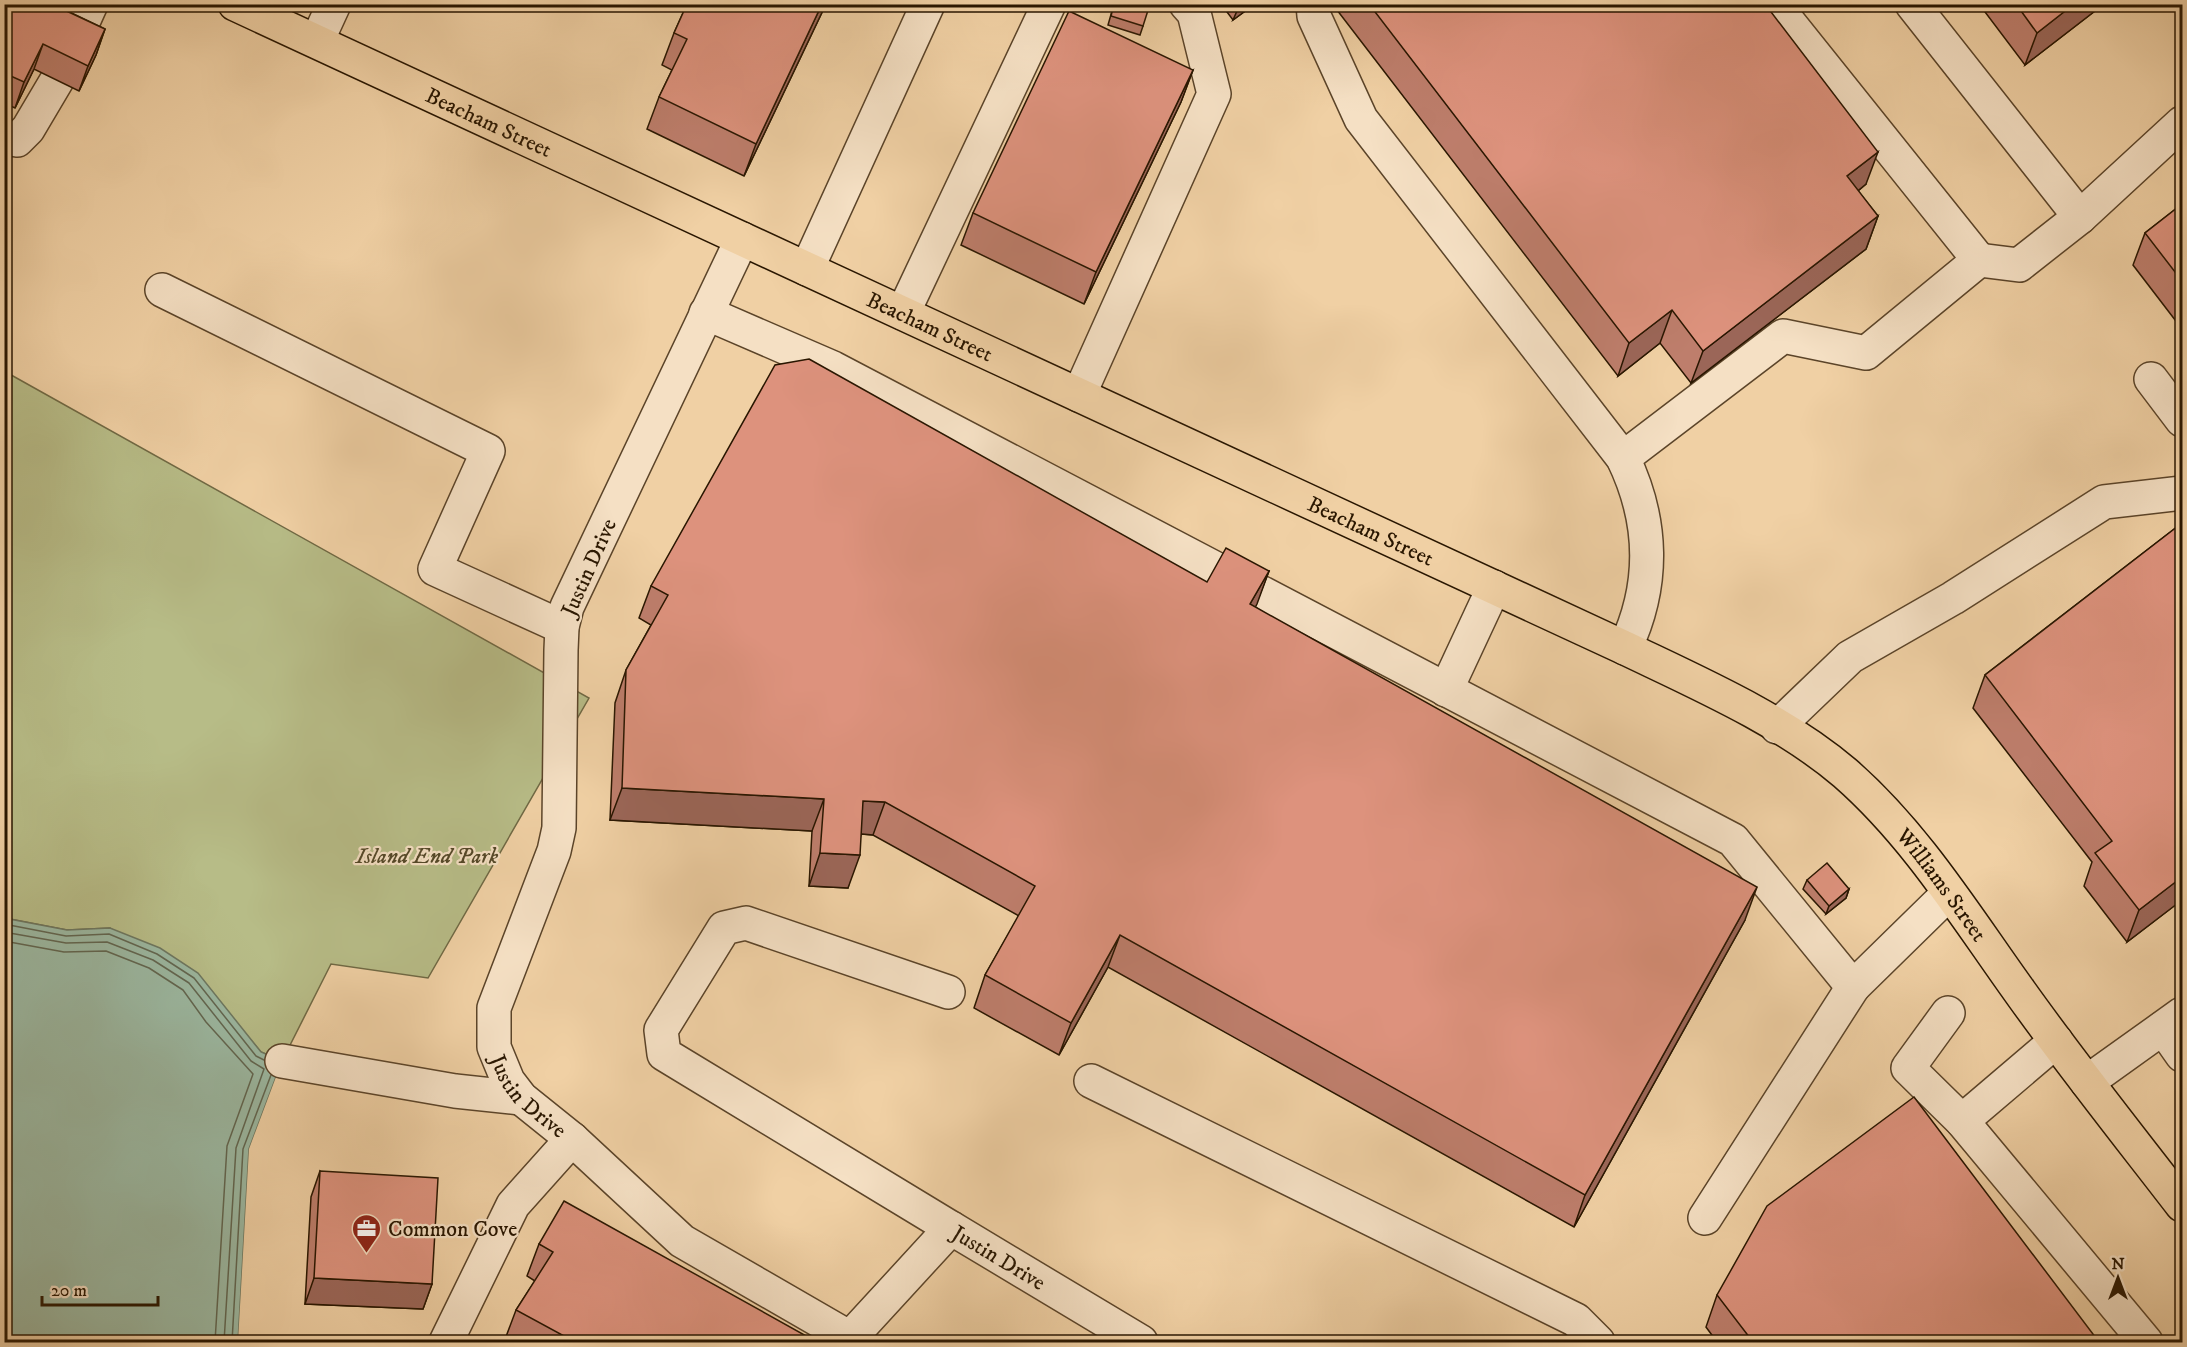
<svg xmlns="http://www.w3.org/2000/svg" width="2187" height="1347" font-family="'IM FELL DW Pica',serif">
<style>
.green{fill:#b7bc87;stroke:#706944;stroke-width:1.5}
.water{fill:#9bb7a0;stroke:#6d7760;stroke-width:1.5}
.pier{fill:#f0d0a4}
.lines{fill:none;stroke-linecap:round;stroke-linejoin:round}
.shore{stroke:#626650;stroke-width:1.5}
.minor-casing{stroke:#5b4429;stroke-width:36}
.major-casing{stroke:#291600;stroke-width:36}
.minor{stroke:#f5e0c4;stroke-width:33}
.major{stroke:#f0d0a4;stroke-width:33}
.wall{fill:#be7e6c;stroke:#291600;stroke-width:1.5}
.shaded-wall{fill:#9b6658;stroke:#291600;stroke-width:1.5}
.building{fill:#dd927d;stroke:#291600;stroke-width:1.5}
.labels{text-anchor:middle;stroke-width:4.5;stroke-linejoin:round;paint-order:stroke}
.street-label{font-size:22px;fill:#291600;stroke:#f5e0c4}
.park-label{font-size:22px;font-style:italic;fill:#544828;stroke:#f5e0c4}
.poi-label{font-size:22px;fill:#291600;stroke:#f5e0c4;text-anchor:start}
</style>
<rect width="100%" height="100%" fill="#f0d0a4"/>
<filter id="stains"><feTurbulence type="fractalNoise" baseFrequency=".00333" numOctaves="4"/><feColorMatrix values="0 0 0 0 .2 0 0 0 0 .09 0 0 0 0 .02 0 0 0 .5 -.17"/></filter>
<radialGradient id="worn" r=".72"><stop offset=".6" stop-color="#630" stop-opacity="0"/><stop offset="1" stop-color="#630" stop-opacity=".3"/></radialGradient>
<!-- green -->
<path class="green" d="M4,371L589,698L428,978L331,964L282,1061L261,1052L224,1008L110,928L67,930L5,918Z"/>
<!-- water -->
<path class="water" d="M4,918L67,930L110,928L160,948L198,973L261,1052L282,1061L249,1149L238,1342H5Z"/>
<!-- pier -->
<path class="pier" d="M282,1061L283,1066L252,1150L241,1342H238L249,1149Z"/>
<g class="lines">
<!-- shore -->
<path class="shore" d="M4,924L66,936L109,934L157,954L194,978L256,1056L264,1060
M4,932L66,943L107,942L153,960L189,983L251,1061L264,1069L236,1148L224,1342
M4,941L64,952L106,951L149,968L183,990L206,1022L253,1074L227,1146L215,1342
M232,1342L243,1149L271,1075"/>
<defs>
<g id="minor">
<path d="M1313,4L1314,16L1361,119L1623,458C1653,520 1655,585 1625,648"/>
<path d="M1912,4L2080,217L2182,123"/>
<path d="M317,41L334,4"/>
<path d="M73,44L91,4"/>
<path d="M4,138L17,140L28,129L57,80"/>
<path id="s1" d="M742,239L567,607L562,627L561,650L559,828L554,851L494,1008V1047L508,1081L521,1098L572,1139L682,1241L850,1338L951,1228L1141,1342"/>
<path d="M1979,260L2019,265L2080,217"/>
<path d="M807,269L928,4"/>
<path d="M162,290L488,451L435,569L562,627"/>
<path d="M706,313L833,368L1733,840L1853,987L1949,893"/>
<path d="M903,313L1049,4"/>
<path d="M2151,379L2182,420"/>
<path d="M1079,395L1214,94L1194,13L1186,4"/>
<path d="M1623,458L1783,336L1866,353L1979,260L1774,4"/>
<path d="M1446,690L1494,587"/>
<path d="M1777,727L1850,657L1953,598L2104,502L2182,493"/>
<path d="M948,992L746,923L724,928L661,1030L664,1054L951,1228"/>
<path d="M1948,1013L1908,1068L1962,1121"/>
<path d="M2163,1028L2182,1055"/>
<path d="M2056,1041L1962,1121L2146,1342"/>
<path d="M282,1061L455,1091L521,1098"/>
<path d="M1091,1081L1576,1320L1598,1342"/>
<path d="M2087,1082L2182,1014"/>
<path d="M1705,1218L1853,987"/>
<path d="M446,1342L513,1205L572,1139"/>
</g>
<g id="major">
<path id="s2" d="M235,4L1625,648C1698,683 1783,720 1845,773C1916,835 1966,917 2020,992C2072,1065 2128,1135 2182,1205"/>
</g>
</defs>
<!-- minor casing -->
<use href="#minor" class="minor-casing"/>
<!-- major casing -->
<use href="#major" class="major-casing"/>
<!-- minor -->
<use href="#minor" class="minor"/>
<!-- major -->
<use href="#major" class="major"/>
</g>
<!-- wall -->
<path class="wall" d="M4,4L59,7L105,29L96,55L79,91L34,69L15,108L4,103Z
M687,4H826L744,176L647,129L659,97L672,70L662,65L674,33Z
M1114,4L1143,26L1140,35L1108,25Z
M1221,4H1253L1252,6L1233,20Z
M1338,4H1765L1866,184L1858,191L1878,216L1866,249L1691,383L1660,343L1618,376L1337,10Z
M1979,4H2104L2025,65Z
M1193,70L1181,102L1084,304L961,245L973,213Z
M2182,204V329L2133,265L2145,233Z
M2182,523V900L2127,942L2084,886L2092,862L1973,708L1985,675Z
M1269,571L1255,607L1745,920L1574,1227L1108,967L1059,1055L974,1008L985,975L1019,916L873,835L861,834L848,888L809,886L812,831L610,820L615,703L626,670L651,625L639,618L651,586L1207,582Z
M1807,880L1849,889L1846,898L1826,914L1803,889Z
M320,1171L432,1284L423,1309L305,1304L311,1197Z
M539,1244L817,1342H504L516,1310L535,1281L527,1276Z
M1717,1295L2099,1342H1717L1706,1327Z"/>
<!-- shaded-wall -->
<path class="shaded-wall" d="M822,4H826L744,176L756,144Z
M1246,4H1253L1252,6L1233,20L1237,11Z
M2074,4H2104L2025,65L2037,33Z
M105,29L96,55L79,91L88,66Z
M43,44L34,69L15,108L24,82Z
M1193,70L1181,102L1084,304L1096,272Z
M1878,152L1866,184L1836,209L1847,176Z
M1878,216L1866,249L1691,383L1703,351Z
M1672,310L1660,343L1618,376L1629,343Z
M1269,571L1257,604L1239,637L1250,604Z
M622,788L824,799L812,831L610,820Z
M863,801L885,802L873,835L851,833Z
M820,853L860,855L848,888L809,886Z
M2182,877V900L2127,942L2139,910Z
M1757,887L1745,920L1574,1227L1585,1195Z
M1849,889L1846,898L1826,914L1829,906Z
M1120,935L1108,967L1059,1055L1071,1023Z
M314,1278L432,1284L423,1309L305,1304Z"/>
<!-- building -->
<path class="building" d="M4,4H59L58,7L105,29L88,66L43,44L24,82L4,73Z
M687,4H822L756,144L659,97L687,39L674,33Z
M1114,4H1150L1143,26L1111,16Z
M1231,4H1246L1237,11Z
M1369,4H1765L1878,152L1847,176L1878,216L1703,351L1672,310L1629,343Z
M2016,4H2074L2037,33Z
M1069,11L1193,70L1096,272L973,213Z
M2182,204V281L2145,233Z
M809,359L1207,582L1226,548L1269,571L1250,604L1757,887L1585,1195L1120,935L1071,1023L985,975L1035,886L885,802L863,801L860,855L820,853L824,799L622,788L626,670L668,595L651,586L775,365Z
M2182,523V877L2139,910L2095,853L2112,841L1985,675Z
M1827,863L1849,889L1829,906L1807,880Z
M1914,1097L2099,1342H1753L1717,1295L1767,1206Z
M320,1171L438,1178L432,1284L314,1278Z
M564,1201L817,1342H575L516,1310L553,1252L539,1244Z"/>
<!-- icons -->
<defs>
<symbol id="office-pin" viewBox="-11 -11 22 30"><path d="M0 17L-7.5 6A9.5 9.5 0 1 1 7.5 6Z" fill="#8f2418" stroke="#f5e0c4"/><path d="M-6-3h4V-5.5h4V-3h4V5H-6ZM-1-4.5V-3h2v-1.5ZM-6 0V1H6V0Z" fill="#fff"/></symbol>
</defs>
<g fill-rule="evenodd">
<use href="#office-pin" x="350" y="1212" width="33" height="45"/>
</g>
<g class="labels">
<!-- street labels -->
<g class="street-label">
<text dy="8" stroke="none"><textPath href="#s2" startOffset="280">Beacham Street</textPath></text>
<text dy="8" stroke="none"><textPath href="#s2" startOffset="766">Beacham Street</textPath></text>
<text dy="8" stroke="none"><textPath href="#s2" startOffset="1252">Beacham Street</textPath></text>
<text transform="translate(588 567) rotate(-66)" y="8">Justin Drive</text>
<text dy="8" stroke="none"><textPath href="#s2" startOffset="1934">Williams Street</textPath></text>
<text dy="8" stroke="none"><textPath href="#s1" startOffset="921">Justin Drive</textPath></text>
<text dy="8" stroke="none"><textPath href="#s1" startOffset="1533">Justin Drive</textPath></text>
</g>
<!-- park labels -->
<g class="park-label">
<text x="427" y="863">Island End Park</text>
</g>
<!-- poi labels -->
<g class="poi-label">
<text x="388" y="1236">Common Cove</text>
</g>
</g>
<!-- margin -->
<rect width="2187" height="1347" fill="none" stroke="#f0d0a4" stroke-width="24"/>
<rect x="6" y="6" width="2175" height="1335" fill="none" stroke="#291600" stroke-width="3"/>
<rect x="12" y="12" width="2163" height="1323" fill="none" stroke="#291600" stroke-width="1.5"/>
<!-- north arrow -->
<g transform="translate(2118 1278)" stroke="#f5e0c4" stroke-width="4.5" paint-order="stroke">
<path d="M0-4.5L10 22L0 15L-10 22Z" fill="#291600"/>
<text y="-9" font-size="16" font-weight="bold" text-anchor="middle" fill="#291600">N</text>
</g>
<!-- scale -->
<path d="M42 1296v9h116v-9" fill="none" stroke="#291600" stroke-width="3"/>
<text x="51" y="1296" font-size="18" fill="#291600" stroke="#f5e0c4" stroke-width="4.5" paint-order="stroke">20 m</text>
<rect width="100%" height="100%" filter="url(#stains)"/>
<rect width="100%" height="100%" fill="url(#worn)"/>
</svg>
